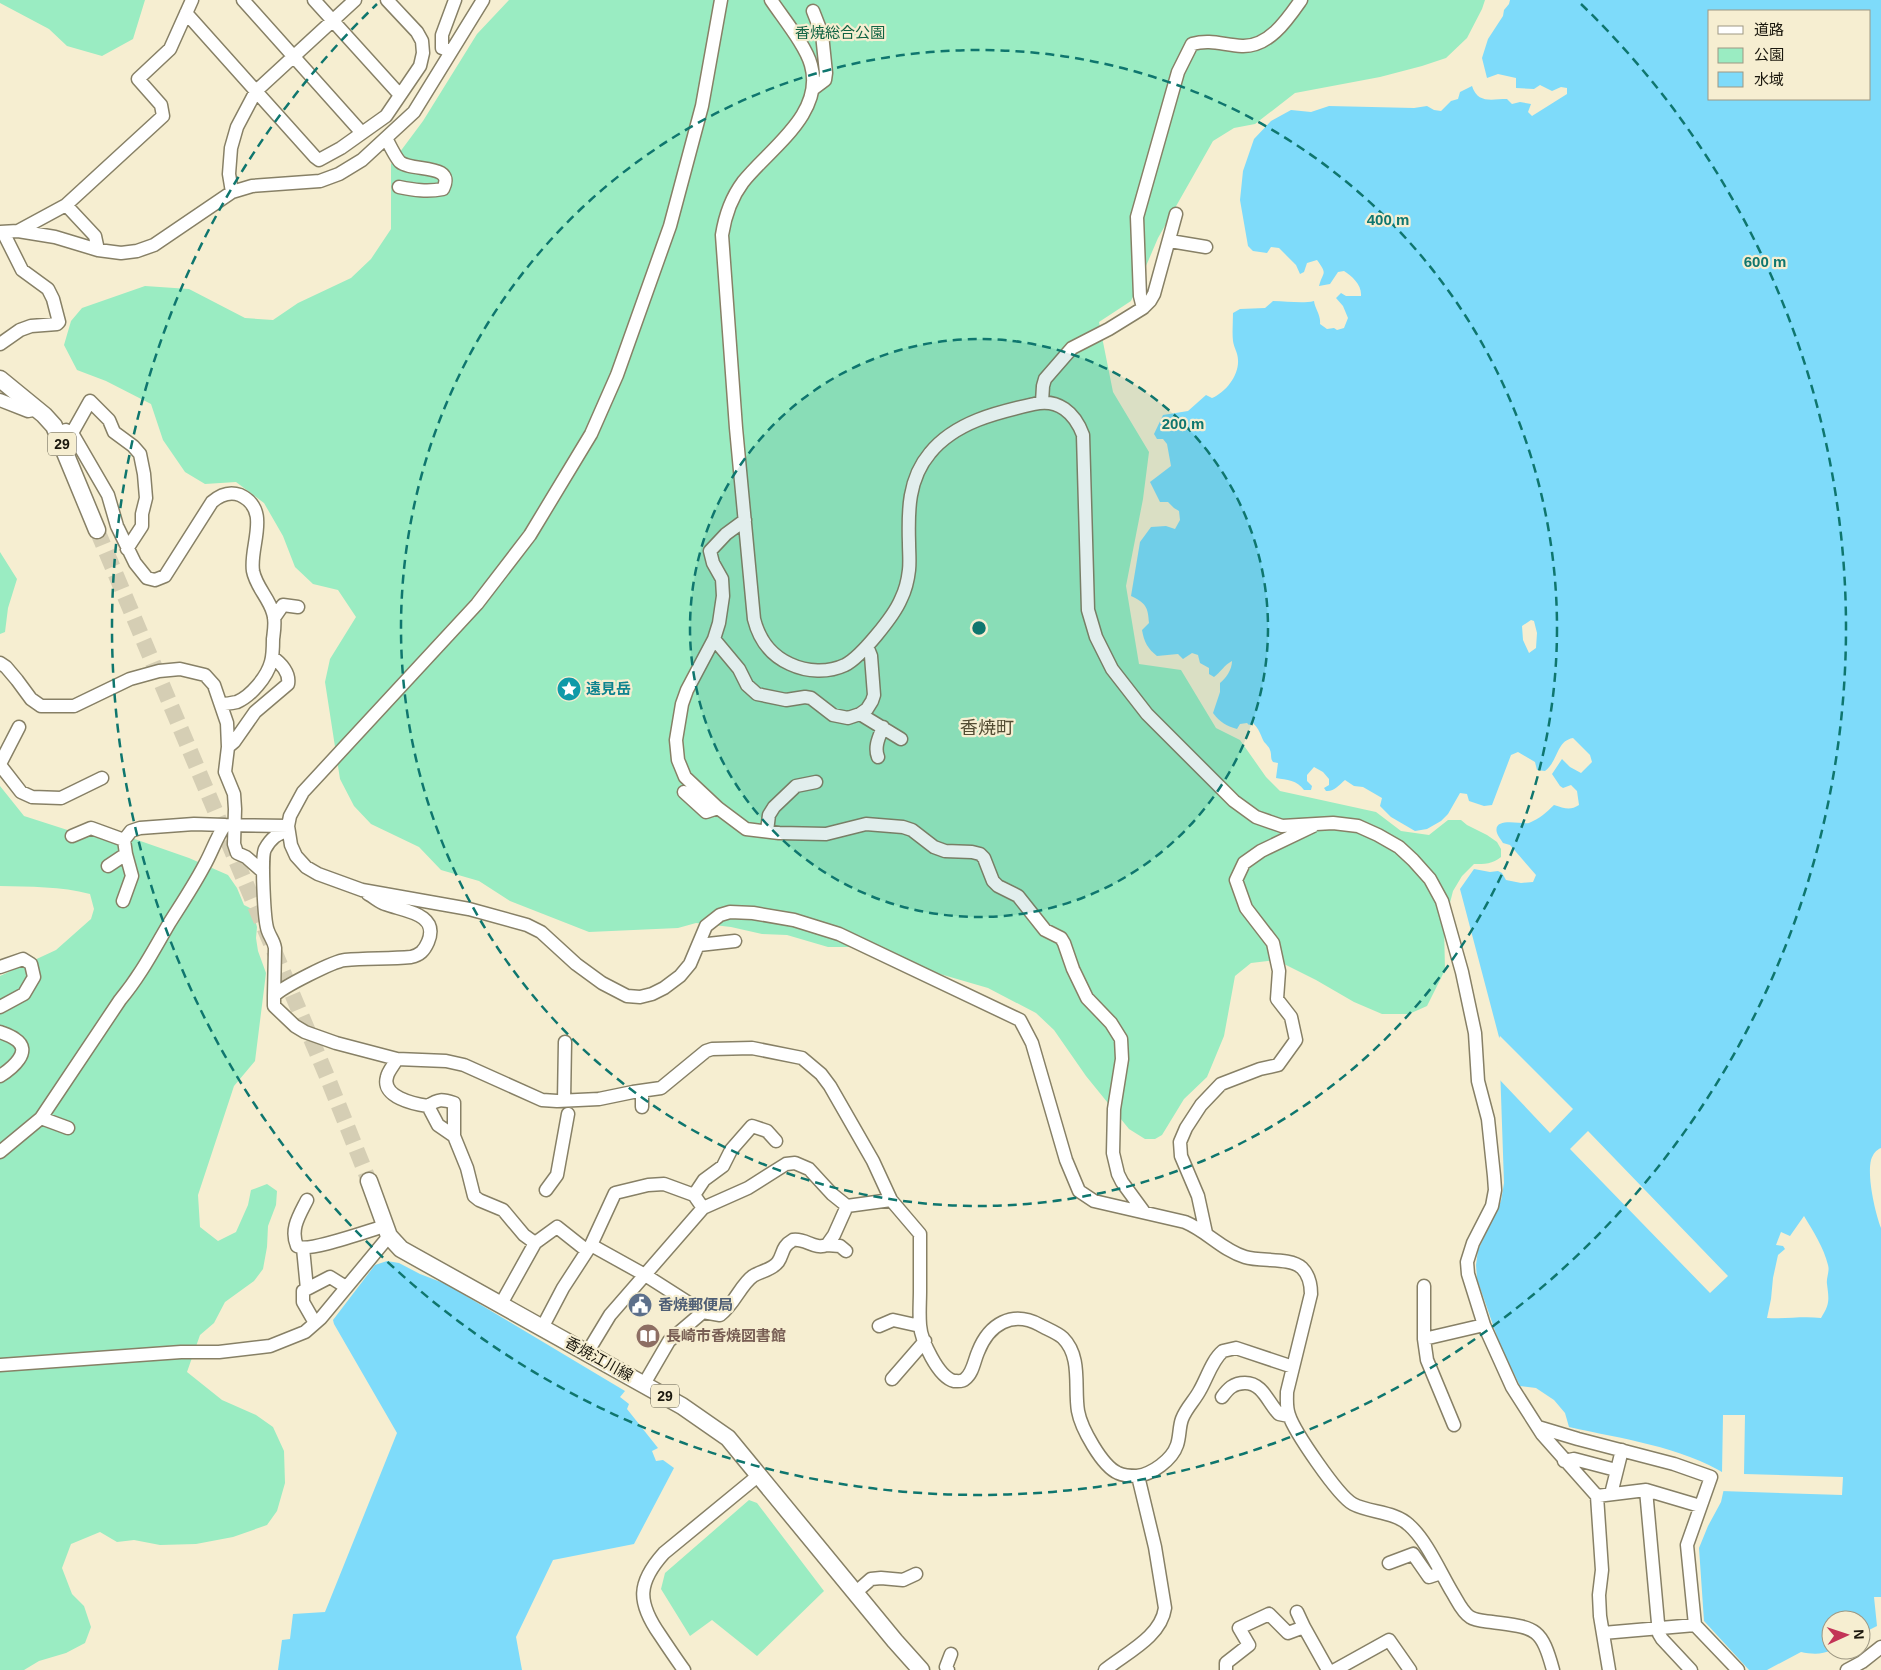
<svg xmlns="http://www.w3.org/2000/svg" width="1881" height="1670" font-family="Arial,'Noto Sans JP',sans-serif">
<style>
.green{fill:#9aecc2}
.water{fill:#7edbfa;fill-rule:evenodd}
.pier{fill:#f6eed1}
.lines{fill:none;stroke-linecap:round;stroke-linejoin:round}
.major-tunnel{stroke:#d5ceb4;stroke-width:16;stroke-dasharray:16 8;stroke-linecap:butt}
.minor-casing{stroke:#878066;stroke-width:15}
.major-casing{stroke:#878066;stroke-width:19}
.minor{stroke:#fff;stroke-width:12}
.major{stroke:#fff;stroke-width:16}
.ring{fill:none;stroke:#0f766e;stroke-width:2.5;stroke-dasharray:9 6}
.labels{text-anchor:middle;stroke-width:4.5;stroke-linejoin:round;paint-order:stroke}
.shield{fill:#f6eed1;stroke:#5c5848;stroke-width:1}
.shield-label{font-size:14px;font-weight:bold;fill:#1a170d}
.park-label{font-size:15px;fill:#106343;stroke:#f6eed1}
.culture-label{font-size:15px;font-weight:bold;fill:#0d838f;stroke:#f6eed1;text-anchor:start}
.service-label{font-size:15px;font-weight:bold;fill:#4e5e75;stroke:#f6eed1;text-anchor:start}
.education-label{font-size:15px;font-weight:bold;fill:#785e54;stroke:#f6eed1;text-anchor:start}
.street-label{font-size:15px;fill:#1a170d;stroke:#f6eed1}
.quarter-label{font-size:18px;fill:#534c33;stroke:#f6eed1}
.centre{fill:#0f766e;stroke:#f6eed1;stroke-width:2.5}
.ring-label{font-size:15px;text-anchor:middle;font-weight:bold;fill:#0f766e;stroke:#f6eed1;stroke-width:4.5;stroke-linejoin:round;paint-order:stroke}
</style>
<rect width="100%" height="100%" fill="#f6eed1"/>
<!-- green -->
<path class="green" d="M0,0H145L133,39L102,56L67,46L49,29L0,3Z
M509,0H1485L1482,9L1467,38L1446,58L1422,66L1380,77L1295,93L1255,124L1234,128L1213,141L1158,238L1131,301L1099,322L1113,392L1149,452L1143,499L1126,586L1139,664L1181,670L1216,728L1240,740L1266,777L1280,791L1376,812L1401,831L1429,835L1448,820H1461L1467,825L1487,835L1497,842L1501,849V857C1493,864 1484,864 1474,864L1462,876L1453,891L1444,926L1445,970L1427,1006L1409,1014H1382L1354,1002L1316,980L1276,960L1251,963L1235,976L1224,1036L1207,1077L1184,1099L1162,1135L1155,1139H1145L1129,1129L1086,1076L1054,1030L1036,1013L988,988L933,972L858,947H828L787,935L762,934L731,927L696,923L678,928L589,932L510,901L479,881L441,870L419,847L371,824L354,806L340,779L325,682L330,659L356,617L338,590L313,584L295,567L283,536L264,503L236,482L205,484L185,472L163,440L151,404L106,381L77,370L64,345L71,321L82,308L145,286L189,289L245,318L273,320L298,303L351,278L371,259L391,229V164L423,121L477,34Z
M0,552L17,579L8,608L5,632L0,634Z
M0,786L24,816L83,835L106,829L189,858L228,875L237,888L244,905L252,909L257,927L256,938L258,951L266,973L255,1061L234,1086L198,1195L200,1227L218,1241L236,1232L248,1205L251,1190L267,1184L277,1191L276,1205L268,1226L267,1247L263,1269L254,1281L225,1302L214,1323L200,1335L187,1372L222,1400L256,1415L273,1427L284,1451L285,1483L277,1511L267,1525L233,1537L196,1544L160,1545L134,1540L117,1542L100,1532L71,1544L62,1568L72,1594L84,1606L91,1627L85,1643L66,1653L39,1661L24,1670H0V976L56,950L91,919L94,909L90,894C61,886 30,887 0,886Z
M749,1500L757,1503L824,1591L757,1656L712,1620L690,1636L661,1589L665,1573Z"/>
<!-- water -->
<path class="water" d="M1510,0H1881V1148C1876,1150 1873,1154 1871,1160C1867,1177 1875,1212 1881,1228V1597H1874L1877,1626L1861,1634V1620H1831V1650C1822,1655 1811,1654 1801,1652L1767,1670H1749L1704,1621L1699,1548L1708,1526L1721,1502L1727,1475C1680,1446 1622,1439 1569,1427L1565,1413L1554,1400L1536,1388L1520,1386L1500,1345L1477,1279L1476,1265L1478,1250L1501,1201L1504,1183L1499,1037L1460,889L1474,869L1490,872L1498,871L1502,873L1506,880L1521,883L1533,882L1536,875L1510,845L1503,843C1501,840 1498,836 1497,833C1492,816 1523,825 1529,823C1539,819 1547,812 1554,805C1564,808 1570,811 1579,805L1577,791L1571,785L1563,788L1560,786L1552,774L1562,759L1570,767L1581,773L1592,762L1590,755L1573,738C1556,741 1559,760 1545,771L1537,770L1535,762L1518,752L1511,755L1492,805L1484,806L1469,801L1467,794L1460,793L1448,814L1441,821L1427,829L1415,831L1391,817L1380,806L1382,798L1363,787L1354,786L1345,780C1339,785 1334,792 1326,791L1324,788L1329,785V779L1323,772L1314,767L1307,775V781L1312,786L1311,790H1304C1297,780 1287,780 1276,778L1278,763L1273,762C1270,758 1272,755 1270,750C1269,746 1265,744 1263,740C1260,733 1259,729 1253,723L1249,725L1247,723L1240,724L1237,729C1226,726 1220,722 1213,713L1220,692V683C1226,678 1232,670 1232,661C1224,665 1221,672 1214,677L1209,674V668L1200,663L1198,655L1192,653L1183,659L1178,654L1157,656C1148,649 1144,642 1142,630L1149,623C1148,607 1146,603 1131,596L1140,542L1151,527L1166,526L1175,529L1180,520L1179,511L1174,508L1168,502H1160L1150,482L1171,466L1167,444L1163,439H1157L1154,434L1163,415L1188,411L1206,395L1212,398C1226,392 1239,375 1238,360C1238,353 1234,348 1233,341C1232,332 1233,322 1233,313L1240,309L1265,308L1273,301C1287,301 1302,304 1314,301C1315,309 1321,315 1320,324L1327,329L1334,328L1337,330L1344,328L1348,318L1343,306L1336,298L1341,293L1346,296H1361C1362,285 1352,276 1344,271L1338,272L1330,284L1319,286C1323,271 1328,275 1317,260L1307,263L1304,272L1300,274L1296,265L1279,248L1271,247L1267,253L1253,251L1248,246L1240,200L1243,171L1254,139L1271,121L1291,110L1311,112L1329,106L1414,108L1427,106L1434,110L1441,111L1451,101L1458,99L1460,92L1472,86C1478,104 1491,99 1507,99L1512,104L1520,102L1531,104L1528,112L1532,116L1567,94V88L1561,87L1552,91L1540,85L1534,89L1516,88V78L1498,74L1487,78L1482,58L1488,39L1503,16L1504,10L1509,4ZM1710,11H1870V99H1710ZM1531,620L1534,621L1537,633L1536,648L1529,653L1523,640L1522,626ZM1804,1216C1813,1231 1824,1248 1828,1265C1830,1271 1826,1278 1827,1284C1829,1300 1830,1304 1821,1318C1803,1316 1785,1319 1767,1318L1771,1299L1773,1278L1778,1255L1785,1249L1783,1246L1776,1245L1781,1232L1790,1236Z
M387,1261L399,1263L420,1274L446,1284L625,1391L620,1397L629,1404L627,1409L658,1448L652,1451L656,1461L663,1460L674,1468L634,1544L553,1560L516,1637L522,1670H278L282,1640L290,1639L293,1614L325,1612L397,1433L334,1324L333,1320L375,1265Z"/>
<!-- pier -->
<path class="pier" d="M1500,1036L1573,1109L1550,1133L1498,1078L1497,1043Z
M1588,1131L1728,1276L1710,1293L1570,1149Z
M1723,1415H1745L1744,1474L1843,1477L1842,1495L1721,1491L1724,1477L1719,1473H1722Z"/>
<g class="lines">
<!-- major-tunnel -->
<path class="major-tunnel" d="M97,530L328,1079L369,1181"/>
<defs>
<path id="minor" d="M243,0L362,133
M314,0L400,95
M721,0L702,106L670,226L617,375L591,434L530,535L477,604L303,792L290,816L288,826L291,845L296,856L306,867L318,874L362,890L469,909L527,925L541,932L576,964L602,983L627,996L640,997L652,994L664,988L680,976L690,964L706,926L720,915L730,912L753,913L794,920L839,934L1020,1020L1032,1043L1066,1160L1079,1191L1094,1201L1185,1222C1207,1231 1222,1250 1245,1257C1261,1262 1290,1257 1302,1268C1309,1275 1311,1285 1311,1294L1287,1392C1287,1400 1286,1407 1289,1415C1294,1431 1338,1496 1353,1504C1370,1513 1394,1511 1409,1525C1427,1541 1440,1572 1452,1592C1457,1600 1462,1612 1470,1617C1476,1621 1485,1621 1492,1622C1535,1628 1541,1626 1553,1670
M771,0C783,18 806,46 811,65C825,114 769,149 743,182C731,198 725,216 722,235L736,428L754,619C759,639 770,655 790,664C807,672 828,673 845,665C861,657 894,616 901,599C905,591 908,579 909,570C910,561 909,552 909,543C908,511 908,479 930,453C955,422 998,412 1034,404C1058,398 1075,413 1083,435L1088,610L1096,637L1112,669L1147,714L1234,801L1256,817L1282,826L1333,823L1358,826L1378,835L1399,847L1413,860L1430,879L1442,901L1462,972L1475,1033L1478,1081L1488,1119L1494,1176L1495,1190L1492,1206L1473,1243L1467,1262L1468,1274L1484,1325L1512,1387L1542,1434L1597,1496L1602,1570L1599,1595L1600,1616L1609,1670
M186,13L315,157L319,160L341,148L386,116L420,66L423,53L422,41L417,32L387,0
M450,51L442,48V35L455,0
M813,89L825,80L826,73L822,34L813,11
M386,138C389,144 396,158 400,162C412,172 456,163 443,189C427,192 414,190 399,187
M232,192L229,174L231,148L237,127L256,91L355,0
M66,205L95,236L98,250
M18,231L66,205L163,116L161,105L138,79L170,49L192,0
M0,232L18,231L55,237L98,250L121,253L137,251L154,245L232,192L252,186L320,181L339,174L362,160L414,112L483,0
M1170,241L1206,247
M1143,308L1150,301L1154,294L1176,214
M0,344L20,330L31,326L57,324L59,322L53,299L48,289L22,270L3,232
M0,400L28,411L38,409
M1042,402L1043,386L1045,379L1072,348L1109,329L1143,308L1140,296L1137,217L1178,72L1192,44C1211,39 1223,45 1242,46C1269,47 1287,20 1301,0
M57,433L66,430L72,433L108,495L117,526L135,563L147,578L155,580L165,576L212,502C220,495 229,491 240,495C272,510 249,546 253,571C256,587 269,598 273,613C276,621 274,631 273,639C273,647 273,655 271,662C267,677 251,696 237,702C232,703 227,704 222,704
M72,433L90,401L109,420L114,432L133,446L140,454L144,474L146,498L142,514V526L127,549
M745,520L726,534L710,551L713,563L722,579L723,596L719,623L714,639L687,690L682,704L676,740L678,760L685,777L718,808L746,829L779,833L826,834L866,824L903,827L912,830L934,847L945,851L972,852L980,854L984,858L993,881L998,886L1018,896L1045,930L1061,938L1064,943L1073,969L1087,998L1111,1023L1121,1039L1122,1059L1114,1109L1113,1153L1118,1174L1122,1182L1144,1212
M274,618L283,605L298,607
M714,639L739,669L747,685L757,694L786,700L805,697L811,698L833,715L848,718L860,714L867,709L872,701L874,695L871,656L867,646
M0,663L6,667L17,680L31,699L41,706H74L130,679L159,671L180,669L205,675L214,685L227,723L228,747L225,772L234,794L235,809L234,844L237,853L246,857L263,872
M860,714L901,739
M228,747L234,742L255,712L288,684C290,673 281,663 272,657
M878,757C874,747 879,737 883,727
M0,764L19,727
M0,765L21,792L32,797L61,798L102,778
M684,792L706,812L718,808
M767,831L769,815L774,807L796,786L816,782
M72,836L91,828L124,840L131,831L140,828L194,824L225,825
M108,866L126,854
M368,894C374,897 379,902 385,904C403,911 440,913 428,942C424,951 420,955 411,957C389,959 367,958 345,960C334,961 282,987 274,996V1006L295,1026L305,1032L336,1043L397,1059L446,1061L464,1065L542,1100L557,1101L599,1099L633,1092L661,1088L706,1051L712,1049L752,1048L802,1058L821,1074L830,1086L873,1161L891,1200L920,1234C920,1253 920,1272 920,1291C920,1302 919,1313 920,1325C921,1340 938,1377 954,1381C958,1381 962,1382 965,1379C973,1373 974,1361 978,1352C989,1324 1012,1310 1040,1325C1047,1329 1058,1333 1063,1338C1082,1357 1074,1387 1078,1411C1081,1428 1102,1466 1118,1473C1124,1476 1130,1476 1137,1476C1152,1474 1172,1460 1177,1445C1180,1436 1179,1427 1182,1419C1186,1408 1195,1400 1200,1390C1207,1378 1212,1360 1223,1351L1236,1348L1293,1367
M123,901L132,876L126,854L124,840
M699,945L735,941
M0,967L23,959L31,964L34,977L24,994L0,1007
M274,996L275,948C274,941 270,937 268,931C264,922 261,856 265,849C271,838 277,834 288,830
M0,1032C5,1034 11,1036 15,1039C34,1051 11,1069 0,1076
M397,1059C394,1065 388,1071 387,1077C381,1097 414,1104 428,1106L438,1125L454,1136L467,1168L474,1196L479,1200L503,1210L524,1235L535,1243L501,1304
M564,1101L565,1042
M428,1106C438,1099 442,1099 454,1103V1136
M642,1107V1091
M41,1118L68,1128
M0,1152L41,1118L120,1000C141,975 154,949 170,922C182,903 194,885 204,866C212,852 216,838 225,825L288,826
M546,1190L557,1175L568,1114
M694,1195L704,1180L723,1166L731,1150L752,1126L767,1131L776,1141
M307,1200C299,1216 290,1229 297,1246C308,1253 370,1230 385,1226
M1206,1233L1198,1196L1181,1156L1180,1142L1186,1128L1201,1105L1221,1084L1260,1069L1278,1065L1296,1040L1291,1017L1277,999L1279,971L1273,943L1246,908L1236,880L1244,863L1261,851L1313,826
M535,1243L557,1227L586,1250
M591,1245L645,1275L703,1312L669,1341L644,1384
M827,1245L840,1246L846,1251
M303,1248L307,1289
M1424,1286V1339
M703,1312L720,1315C734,1305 741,1284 753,1276C761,1271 772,1270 778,1262C784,1253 781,1247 793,1240C806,1238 814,1250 827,1245L834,1235L847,1206
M315,1323L303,1302V1291L330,1277L346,1287
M879,1326L893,1320L920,1326
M542,1328L563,1288L591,1245L615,1193L648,1185L664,1184L694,1195L703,1208
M587,1353L610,1315L703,1208L748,1188L786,1164L795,1163L809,1169L832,1194L847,1206L891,1200
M0,1365L181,1352H219L270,1346L305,1332L321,1318L389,1236
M892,1379L925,1341
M1222,1397C1228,1389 1233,1383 1245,1383C1263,1383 1268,1403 1279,1414L1289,1416
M1454,1425L1427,1360L1424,1339L1484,1325
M1538,1427L1578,1439L1674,1464L1711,1477L1687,1545L1695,1625L1738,1670
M1564,1461L1574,1459L1616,1470
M1646,1490L1659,1634L1662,1639L1691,1670
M1611,1494L1622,1450
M1597,1496L1646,1490L1700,1506
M1389,1563L1413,1554L1429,1577L1441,1573
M855,1593L871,1579L881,1578L903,1580L916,1574
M1297,1612L1304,1627
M1603,1633L1695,1625
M684,1670C676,1659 668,1647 660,1635C637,1602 637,1583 664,1553L759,1475
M948,1670L946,1667L951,1654
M1105,1670C1126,1653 1161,1637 1165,1608L1155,1547L1138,1476
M1226,1670V1663L1249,1645L1239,1628L1269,1614L1288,1633L1304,1627L1328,1670
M1335,1670L1389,1640L1410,1670
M1847,1670L1862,1662L1881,1647"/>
<path id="major" d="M0,379L44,415L54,426L97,530
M369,1181L389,1236L401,1249L682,1406L728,1438L895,1641L921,1670"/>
</defs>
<!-- minor casing -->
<use href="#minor" class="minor-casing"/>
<!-- major casing -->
<use href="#major" class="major-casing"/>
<!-- minor -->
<use href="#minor" class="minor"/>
<!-- major -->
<use href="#major" class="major"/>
</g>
<!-- distance rings -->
<circle cx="979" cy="628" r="289" fill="#0f766e" fill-opacity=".12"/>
<g class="ring">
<circle cx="979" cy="628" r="289"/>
<circle cx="979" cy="628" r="578"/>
<path d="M1581 4A867 867 0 1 1 377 4"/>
</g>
<!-- icons -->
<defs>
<symbol id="sight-disc" viewBox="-11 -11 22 22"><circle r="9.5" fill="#0f9aa8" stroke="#f6eed1"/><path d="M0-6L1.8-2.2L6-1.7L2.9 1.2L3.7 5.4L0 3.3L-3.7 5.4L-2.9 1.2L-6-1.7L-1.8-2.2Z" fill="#fff"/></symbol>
<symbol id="civic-disc" viewBox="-11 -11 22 22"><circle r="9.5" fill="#5c6f8a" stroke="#f6eed1"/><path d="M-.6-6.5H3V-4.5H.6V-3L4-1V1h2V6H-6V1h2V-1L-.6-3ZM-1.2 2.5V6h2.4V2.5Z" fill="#fff"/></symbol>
<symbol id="library-disc" viewBox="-11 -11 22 22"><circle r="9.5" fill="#8d6e63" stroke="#f6eed1"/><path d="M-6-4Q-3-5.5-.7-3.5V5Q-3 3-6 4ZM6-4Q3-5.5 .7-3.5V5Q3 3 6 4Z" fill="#fff"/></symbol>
</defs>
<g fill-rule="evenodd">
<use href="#sight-disc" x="555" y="675" width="28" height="28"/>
<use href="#civic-disc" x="626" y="1291" width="28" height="28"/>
<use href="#library-disc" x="634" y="1322" width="28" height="28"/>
</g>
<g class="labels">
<!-- shield labels -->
<g class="shield">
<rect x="48" y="432.5" width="28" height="23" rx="4"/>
<rect x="651" y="1384.5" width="28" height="23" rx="4"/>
</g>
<g class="shield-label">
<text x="62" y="449">29</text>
<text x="665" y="1401">29</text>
</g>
<!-- park labels -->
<g class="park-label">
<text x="840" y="38">香焼総合公園</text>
</g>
<!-- culture labels -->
<g class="culture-label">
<text x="586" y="694">遠見岳</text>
</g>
<!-- service labels -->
<g class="service-label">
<text x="658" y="1310">香焼郵便局</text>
</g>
<!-- education labels -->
<g class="education-label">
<text x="666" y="1341">長崎市香焼図書館</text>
</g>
<!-- street labels -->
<g class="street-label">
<text transform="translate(599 1359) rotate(29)" y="5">香焼江川線</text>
</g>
<!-- quarter labels -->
<g class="quarter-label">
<text x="987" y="734">香焼町</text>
</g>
</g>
<circle cx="979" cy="628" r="8" class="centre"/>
<g class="ring-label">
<text x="1388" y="225">400 m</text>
<text x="1765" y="267">600 m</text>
<text x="1183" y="429">200 m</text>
</g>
<!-- legend -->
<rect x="1708" y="10" width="162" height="90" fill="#f6eed1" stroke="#9e9883"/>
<rect x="1718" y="26" width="25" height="8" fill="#ffffff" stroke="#9e9883"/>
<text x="1754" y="35" font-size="15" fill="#1a170d">道路</text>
<rect x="1718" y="48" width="25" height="15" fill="#9aecc2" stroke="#9e9883"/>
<text x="1754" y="60" font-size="15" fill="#1a170d">公園</text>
<rect x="1718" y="72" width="25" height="15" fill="#7edbfa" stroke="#9e9883"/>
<text x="1754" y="85" font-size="15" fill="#1a170d">水域</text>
<!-- north arrow -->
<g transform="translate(1846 1635) rotate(87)"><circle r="24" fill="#f6eed1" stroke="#9e9883"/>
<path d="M0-4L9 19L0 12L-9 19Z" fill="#c33457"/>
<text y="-8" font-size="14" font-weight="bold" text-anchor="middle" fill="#1a170d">N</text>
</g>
</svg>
